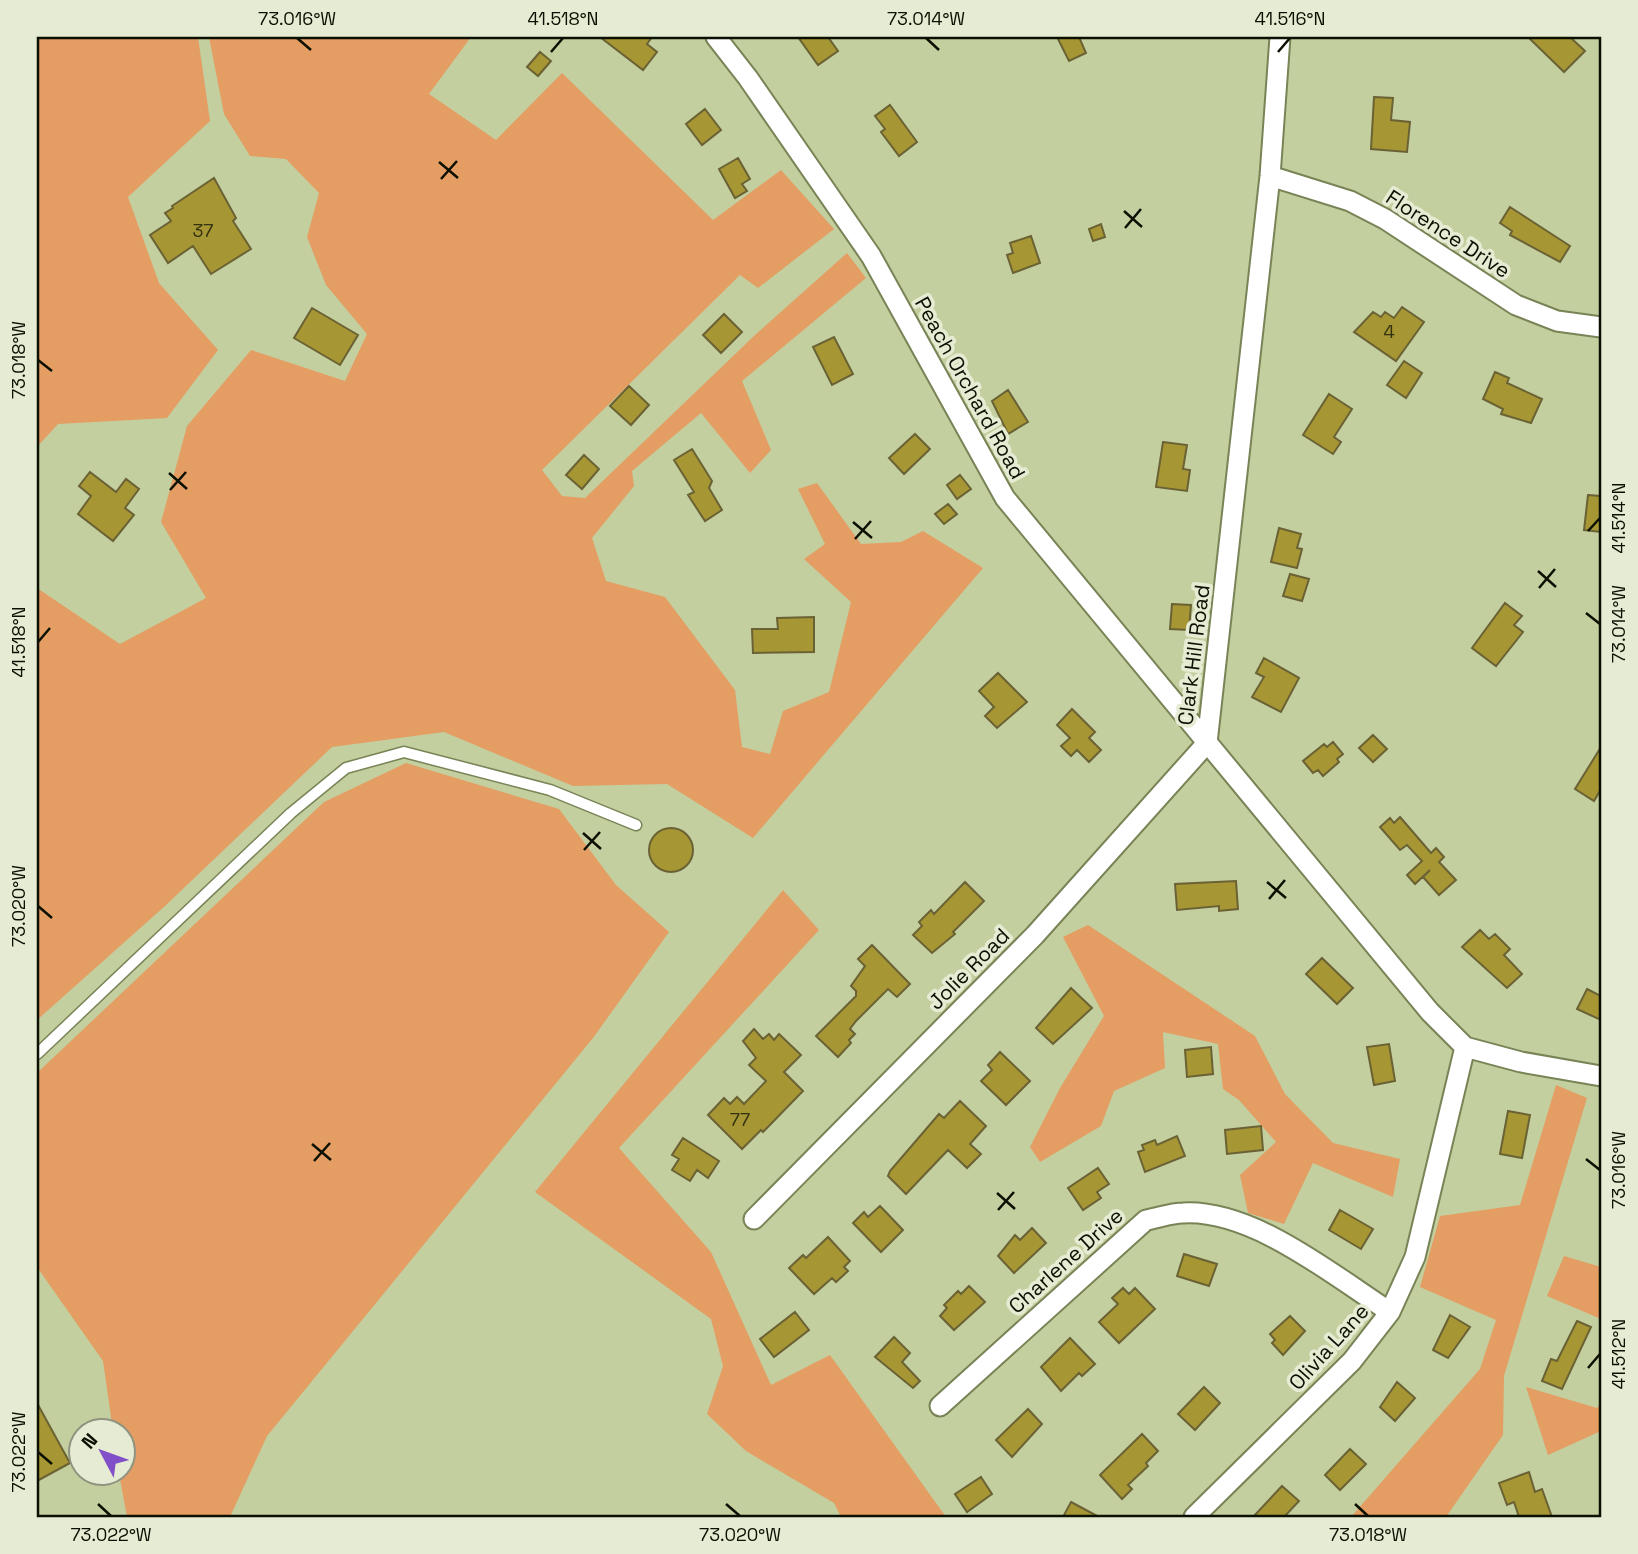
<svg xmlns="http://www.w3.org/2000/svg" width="1638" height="1554" font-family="'Space Grotesk',sans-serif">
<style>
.green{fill:#e49d63}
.building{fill:#a79634;stroke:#6a6234;stroke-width:2}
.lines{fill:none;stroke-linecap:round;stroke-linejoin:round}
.service-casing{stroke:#788356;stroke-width:13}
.minor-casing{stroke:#788356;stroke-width:23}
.service{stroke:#fff;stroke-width:10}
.minor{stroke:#fff;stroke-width:19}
.ticks{fill:none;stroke:#0c1002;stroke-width:2.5}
.labels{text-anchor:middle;stroke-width:7;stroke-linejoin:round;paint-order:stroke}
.number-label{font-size:18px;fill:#33320e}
.street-label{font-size:21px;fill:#0c1002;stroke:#e6ecd4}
.neatline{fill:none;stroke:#0c1002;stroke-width:2.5}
.ticks-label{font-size:18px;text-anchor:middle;fill:#0c1002}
</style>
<rect width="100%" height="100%" fill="#c3cf9f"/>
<!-- green -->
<path class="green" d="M37,37H198L210,121L128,197L159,283L218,350L167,418L58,424L37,447Z
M209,37H471L429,94L496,140L562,73L713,220L781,170L834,229L758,288L740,275L542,470L562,496L585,498L754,336L847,253L866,278L742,381L771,450L750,473L701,413L632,471L634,486L592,538L606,581L665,597L735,690L742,747L770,754L783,711L829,692L851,602L804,559L825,544L798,489L817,483L861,544L901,542L923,531L983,568L753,838L667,784L573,786L444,732L332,747L165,906L37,1020V588L120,644L206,598L161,522L187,426L251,350L345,381L367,334L326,285L307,237L319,193L286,159L250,156L224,114Z
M406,763L559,809L616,885L669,932L593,1038L267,1436L230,1517H127L119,1474H122V1432L113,1431L103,1361L37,1267V1073L324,802Z
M783,890L819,930L619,1148L711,1252L771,1385L830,1355L946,1517H841L834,1503L746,1451L707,1414L723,1366L711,1319L535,1192Z
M1088,925L1255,1036L1285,1094L1333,1143L1400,1159L1393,1197L1313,1163L1284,1224L1248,1213L1240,1175L1276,1142L1239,1100L1223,1089L1218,1044L1163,1032L1165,1068L1114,1091L1101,1126L1040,1162L1030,1147L1060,1088L1104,1016L1063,937Z
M1556,1085L1587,1098L1504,1376L1503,1435L1446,1517H1351L1480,1369L1496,1320L1420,1287L1440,1216L1520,1205Z
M1564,1256L1601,1267V1319L1547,1296Z
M1526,1387L1597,1408L1601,1403V1431L1548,1455Z"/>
<!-- building -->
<path class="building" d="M600,37H652L647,44L657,52L643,70Z
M798,37H828L838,51L818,65Z
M1057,37H1079L1086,53L1069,61Z
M1528,37H1570L1585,51L1564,72Z
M540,52L551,61L538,76L527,67Z
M1374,97L1393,98L1391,120L1410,122L1407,152L1371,149Z
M890,105L917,142L899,156L881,132L885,129L875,116Z
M705,109L721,130L702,145L686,124Z
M738,158L750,179L742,184L747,191L735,198L719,169Z
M214,178L236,218L233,221L251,249L211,274L193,246L168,263L150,235L171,221L165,213L173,208L172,206Z
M1510,207L1570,246L1560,262L1510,235L1512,231L1500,223Z
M1101,224L1105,237L1093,241L1089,229Z
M1031,236L1040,263L1013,273L1007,255L1013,253L1010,243Z
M1402,307L1424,322L1396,361L1354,332L1373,312L1381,317L1385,312L1394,318Z
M312,308L358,335L340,365L294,338Z
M724,314L742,332L721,353L703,335Z
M834,337L853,374L832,385L813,347Z
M1404,361L1422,373L1406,398L1387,385Z
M1495,372L1509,378L1507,383L1542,399L1531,423L1501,414L1503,409L1483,399Z
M629,386L649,405L631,425L610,406Z
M1008,390L1028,422L1008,434L992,401Z
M1329,394L1352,409L1334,437L1341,442L1333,454L1303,435Z
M915,434L930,449L904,474L889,458Z
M1163,442L1187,445L1183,469L1190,470L1187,491L1156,487Z
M692,449L712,481L709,488L722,510L705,521L688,495L694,492L674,460Z
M584,455L599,469L582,489L566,475Z
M90,472L116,492L126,479L139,489L125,508L134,515L113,541L78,514L91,496L79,486Z
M960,475L971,489L957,499L947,485Z
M1588,495L1601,496V532L1584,530Z
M948,504L957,514L944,524L935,514Z
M1279,528L1301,534L1297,548L1302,549L1297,568L1271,562Z
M1290,574L1309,579L1302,601L1283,596Z
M1505,603L1522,616L1514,625L1523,632L1496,666L1472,648Z
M1172,604L1191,605L1189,630L1170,629Z
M814,617V652L753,653L752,629H778L777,618Z
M1264,658L1299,678L1281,712L1252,697L1264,677L1256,673Z
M998,673L1027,702L997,728L985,716L994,707L979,691Z
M1072,709L1095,732L1089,738L1101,750L1089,762L1077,750L1071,756L1061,746L1070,738L1057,725Z
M1373,735L1387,749L1373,762L1359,748Z
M1333,742L1343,754L1337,759L1339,762L1323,776L1318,770L1313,773L1303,761L1324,744L1327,747Z
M1601,747V789L1594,801L1575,789Z
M1400,817L1431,853L1436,848L1444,857L1439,862L1456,880L1439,895L1423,877L1430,870L1415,884L1407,875L1422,861L1407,845L1400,850L1380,827L1390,818L1394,823Z
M649 850a22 22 0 1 1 44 0a22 22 0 1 1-44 0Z
M1236,881L1238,909L1219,911V906L1177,910L1175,884Z
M965,882L984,901L953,932L955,934L932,953L913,935L922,926L919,922L931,910L934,914Z
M1480,930L1489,939L1495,934L1510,949L1504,955L1522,974L1507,988L1462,947Z
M872,945L910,984L897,997L888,989L856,1021L850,1029L855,1034L849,1040L851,1043L838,1057L816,1036L856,996V991L851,986L865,966L858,959Z
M1322,958L1353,988L1337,1004L1306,974Z
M1071,988L1092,1008L1053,1044L1036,1028Z
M1587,989L1601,996V1020L1577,1009Z
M754,1029L763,1039L769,1034L774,1040L779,1034L801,1055L784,1072L803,1091L763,1132L761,1130L742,1149L708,1115L724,1098L730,1104L737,1097L744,1104L766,1081L749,1065L756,1058L743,1041Z
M1389,1044L1395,1081L1374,1085L1367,1047Z
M1211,1047L1213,1074L1187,1077L1185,1050Z
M1000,1052L1030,1081L1006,1105L981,1081L992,1070L988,1065Z
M960,1101L986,1126L970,1144L981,1154L967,1168L948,1150L906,1194L888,1176L890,1171L939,1114L944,1118Z
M1508,1111L1530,1115L1522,1158L1500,1154Z
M1261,1126L1263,1150L1227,1154L1225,1130Z
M1177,1136L1185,1156L1145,1172L1138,1152L1144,1150L1142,1145L1155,1140L1157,1145Z
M683,1138L719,1161L708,1178L697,1170L690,1181L672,1170L679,1159L672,1155Z
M1098,1168L1109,1184L1097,1192L1101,1198L1083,1210L1068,1188Z
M880,1206L903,1230L881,1252L853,1223L864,1212L868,1217Z
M1340,1210L1373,1229L1361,1249L1329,1230Z
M1032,1228L1046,1243L1014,1273L998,1256L1015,1235L1020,1240Z
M828,1237L850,1261L844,1267L848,1271L836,1282L832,1278L814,1294L789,1268L803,1255L806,1258Z
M1184,1254L1217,1264L1209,1286L1177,1276Z
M969,1286L985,1302L954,1330L940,1316L947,1308L944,1305L958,1291L961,1294Z
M1123,1288L1129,1294L1135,1288L1155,1309L1119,1343L1099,1322L1118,1304L1112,1298Z
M795,1312L809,1330L774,1357L760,1339Z
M1450,1315L1470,1327L1448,1358L1433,1350Z
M1290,1316L1305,1331L1283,1355L1272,1343L1275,1340L1270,1334Z
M1577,1321L1591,1327L1562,1389L1542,1381L1551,1359L1557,1361Z
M894,1337L910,1353L902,1362L920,1381L913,1388L875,1357Z
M1070,1338L1095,1364L1082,1376L1079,1373L1061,1391L1041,1367Z
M1397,1382L1415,1398L1395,1421L1380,1407Z
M1204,1387L1220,1403L1195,1430L1178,1414Z
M37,1403L70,1463L37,1481Z
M1028,1409L1042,1424L1012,1457L996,1440Z
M1142,1434L1158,1451L1146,1463L1148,1466L1128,1485L1132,1489L1122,1499L1100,1475Z
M1350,1449L1366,1464L1340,1490L1325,1475Z
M1529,1472L1535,1492L1542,1489L1552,1517H1519L1514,1502L1507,1505L1499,1483Z
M981,1477L992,1494L967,1512L955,1494Z
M1282,1486L1299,1501L1284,1517H1253Z
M1071,1502L1099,1517H1063Z"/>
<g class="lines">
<defs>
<path id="service" d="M37,1054L291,813L346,768L404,752L550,790L636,825"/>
<path id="minor" d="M716,37L748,78L871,256L1005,498L1430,1012L1465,1047L1521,1062L1601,1076
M1270,176L1350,201L1385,219L1516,305L1557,321L1601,327
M1207,743L1270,176L1280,37
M754,1219L1035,935L1207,743
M940,1406L1146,1220C1158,1218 1171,1213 1183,1213C1253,1209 1334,1276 1390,1312
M1194,1517L1352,1361L1390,1312L1415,1257L1465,1047"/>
</defs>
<!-- service casing -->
<use href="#service" class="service-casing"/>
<!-- minor casing -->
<use href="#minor" class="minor-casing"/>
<!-- service -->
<use href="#service" class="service"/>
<!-- minor -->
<use href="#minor" class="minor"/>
</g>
<!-- ticks -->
<path class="ticks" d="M297,38L311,50M926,38L939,50M551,52L563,38M1278,52L1290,38M439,162L458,178M441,179L457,161M1124,211L1142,227M1125,228L1141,209M38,360L52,371M169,473L187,489M170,490L186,472M853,522L872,538M1588,531L1600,518M855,539L871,521M1538,571L1556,587M1539,588L1555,569M1586,613L1600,624M38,642L50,628M583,833L601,849M584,850L600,832M1267,882L1286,898M1269,899L1285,880M38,906L52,918M312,1144L331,1160M1586,1159L1600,1170M314,1161L330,1143M997,1193L1015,1209M998,1210L1014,1192M1588,1368L1600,1354M38,1452L52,1464M98,1504L111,1516M726,1504L740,1516M1355,1504L1368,1516"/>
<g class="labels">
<!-- number labels -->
<g class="number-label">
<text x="203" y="237">37</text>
<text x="1389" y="338">4</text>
<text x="740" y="1126">77</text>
</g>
<!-- street labels -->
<g class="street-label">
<text transform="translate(1448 234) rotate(33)" y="7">Florence Drive</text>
<text transform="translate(970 388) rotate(61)" y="7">Peach Orchard Road</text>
<text transform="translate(1194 655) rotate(-83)" y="7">Clark Hill Road</text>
<text transform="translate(969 969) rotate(-45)" y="7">Jolie Road</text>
<text transform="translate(1066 1261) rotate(-42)" y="7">Charlene Drive</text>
<text transform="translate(1329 1347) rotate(-48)" y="7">Olivia Lane</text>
</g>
</g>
<!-- border -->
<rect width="1638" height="1554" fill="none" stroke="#e6ecd4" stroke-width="77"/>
<!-- north arrow -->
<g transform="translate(102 1452) rotate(311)"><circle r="33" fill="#e6ecd4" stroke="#8f9480" stroke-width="2"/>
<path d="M0-5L12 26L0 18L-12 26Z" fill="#814fc7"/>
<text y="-10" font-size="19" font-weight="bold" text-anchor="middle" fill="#0c1002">N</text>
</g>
<rect x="38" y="38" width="1562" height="1478" class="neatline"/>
<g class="ticks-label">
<text x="297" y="25">73.016°W</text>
<text x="563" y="25">41.518°N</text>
<text x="926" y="25">73.014°W</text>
<text x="1290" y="25">41.516°N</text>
<text transform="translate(19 360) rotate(-90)" y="6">73.018°W</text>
<text transform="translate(1619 518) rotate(-90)" y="6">41.514°N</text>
<text transform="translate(1619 624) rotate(-90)" y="6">73.014°W</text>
<text transform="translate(19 642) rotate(-90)" y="6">41.518°N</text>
<text transform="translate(19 906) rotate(-90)" y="6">73.020°W</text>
<text transform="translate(1619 1170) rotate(-90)" y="6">73.016°W</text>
<text transform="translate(1619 1354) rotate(-90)" y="6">41.512°N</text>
<text transform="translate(19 1452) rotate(-90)" y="6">73.022°W</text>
<text x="111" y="1541">73.022°W</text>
<text x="740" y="1541">73.020°W</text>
<text x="1368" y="1541">73.018°W</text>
</g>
</svg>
